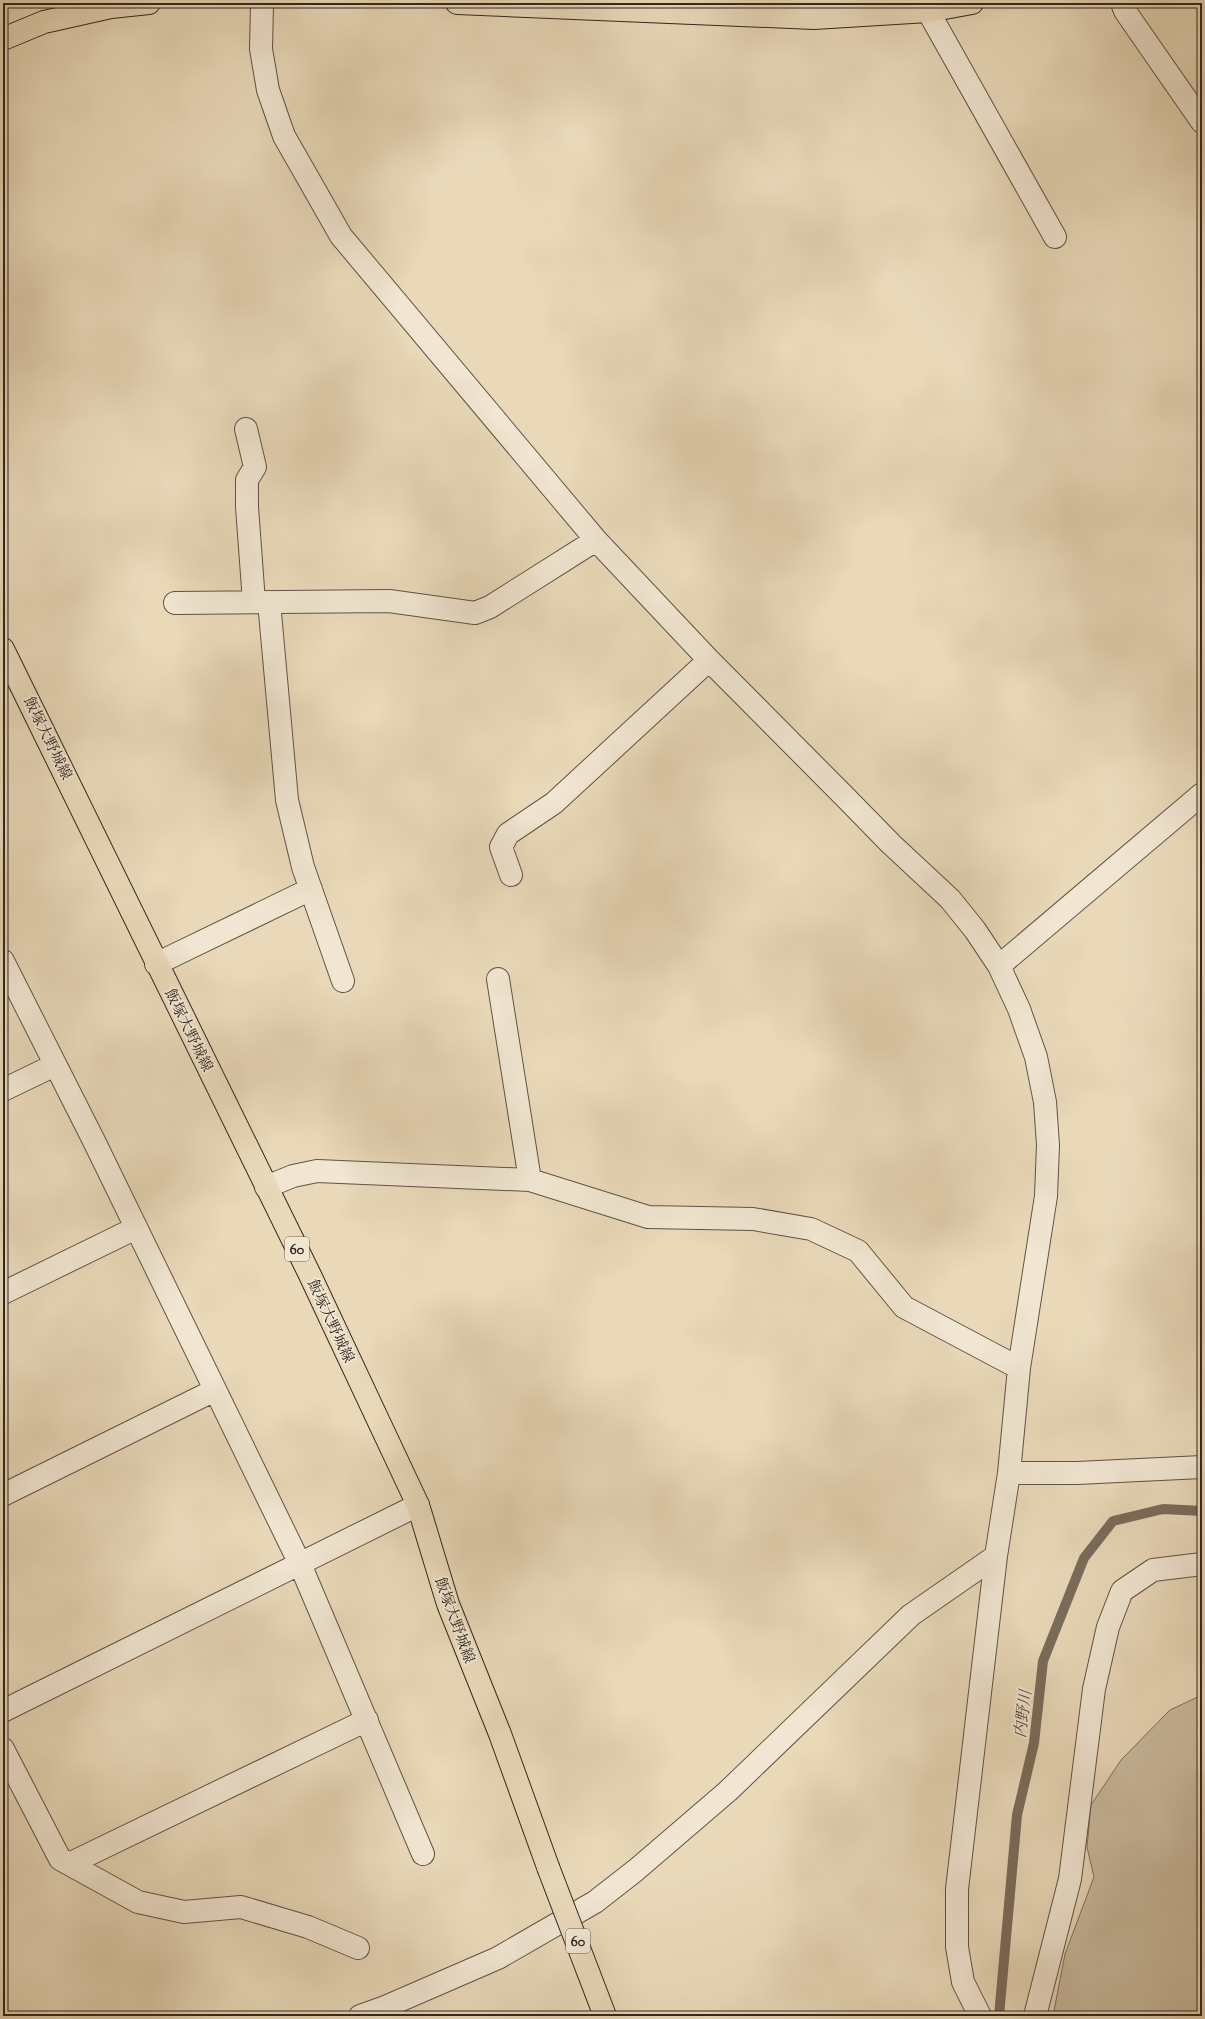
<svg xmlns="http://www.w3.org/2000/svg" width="1205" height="2019" font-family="'Sorts Mill Goudy','Noto Serif JP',serif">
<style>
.green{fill:#cabb9f;stroke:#7e705f}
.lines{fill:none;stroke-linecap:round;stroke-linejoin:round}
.stream{stroke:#7b6d5c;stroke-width:10}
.minor-casing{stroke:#605346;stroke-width:24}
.major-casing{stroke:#32261f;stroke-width:24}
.minor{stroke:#f1e6d2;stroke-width:22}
.major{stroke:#e9d9b9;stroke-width:22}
.major-bridge-casing{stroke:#32261f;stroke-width:24;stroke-linecap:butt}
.major-bridge{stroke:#e9d9b9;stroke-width:22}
.labels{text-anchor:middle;stroke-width:4;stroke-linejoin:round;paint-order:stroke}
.shield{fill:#f1e6d2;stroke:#6b6055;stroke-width:1}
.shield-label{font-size:14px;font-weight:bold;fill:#32261f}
.street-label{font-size:15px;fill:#32261f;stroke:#f1e6d2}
.water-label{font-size:16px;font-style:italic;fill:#56493e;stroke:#f1e6d2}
</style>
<rect width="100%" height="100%" fill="#e9d9b9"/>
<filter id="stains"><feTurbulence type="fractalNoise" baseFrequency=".005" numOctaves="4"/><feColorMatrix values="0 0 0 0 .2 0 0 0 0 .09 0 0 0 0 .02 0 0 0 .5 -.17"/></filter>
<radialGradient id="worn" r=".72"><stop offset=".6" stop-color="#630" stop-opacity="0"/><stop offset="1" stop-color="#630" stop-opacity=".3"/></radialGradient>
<!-- green -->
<path class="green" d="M1202,1695V2016H1053L1065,1954L1094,1877L1087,1847L1091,1805L1121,1760L1170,1710Z"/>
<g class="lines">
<!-- stream -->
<path class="stream" d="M999,2016L1017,1815L1034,1743L1043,1661L1084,1558L1113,1521L1163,1509L1202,1511"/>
<defs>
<path id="minor" d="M262,3L261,49L268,90L284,136L341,236L596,540L709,660L849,801L891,844L950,899L975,930L999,966L1019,1009L1036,1057L1045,1102L1048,1145L1046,1196L1019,1368L1009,1473L996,1556L957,1889V1947L963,1982L980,2016
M1122,3L1125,11L1202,122
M928,11L1055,237
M246,429L255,467L247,480V507L254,602
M269,602L287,800L303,867L343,981
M175,603L389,601L475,613L490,607L596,540
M511,875L501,847L508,834L554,803L709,660
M3,961L94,1141L300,1564L423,1854
M156,964L311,889
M999,966L1202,794
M3,1090L55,1065
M530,1180L648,1217L753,1219L811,1229L858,1251L904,1307L1019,1368
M266,1187L293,1176L317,1171L530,1180L498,979
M3,1293L136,1228
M1009,1473H1077L1202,1467
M3,1495L215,1390
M3,1711L418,1505
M3,1749L60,1859L138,1902L184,1912L241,1907L308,1927L358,1948
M69,1864L367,1720
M360,2016L385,2007L498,1958L595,1902L636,1870L728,1791L911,1615L996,1556
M1035,2016L1070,1879L1094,1689L1108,1627L1122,1591L1153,1570L1202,1564"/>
<path id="major" d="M457,3L814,18L928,11L972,3
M3,39L44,22L111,7L149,3
M3,649L309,1273L418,1505L448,1604L500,1734L548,1867"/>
</defs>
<!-- minor casing -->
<use href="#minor" class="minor-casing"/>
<!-- major casing -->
<use href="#major" class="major-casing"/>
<!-- minor -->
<use href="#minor" class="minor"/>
<!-- major -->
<use href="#major" class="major"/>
<defs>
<path id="major-bridge" d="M548,1867L605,2016"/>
</defs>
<!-- major-bridge casing -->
<use href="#major-bridge" class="major-bridge-casing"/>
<!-- major-bridge -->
<use href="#major-bridge" class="major-bridge"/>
</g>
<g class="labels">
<!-- shield labels -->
<g class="shield">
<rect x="285" y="1237" width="24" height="24" rx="3"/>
<rect x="566" y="1929" width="24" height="24" rx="3"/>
</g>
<g class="shield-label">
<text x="297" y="1254">60</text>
<text x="578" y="1946">60</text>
</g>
<!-- street labels -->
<g class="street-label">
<text transform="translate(48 738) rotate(64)" y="5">飯塚大野城線</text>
<text transform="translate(189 1030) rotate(64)" y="5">飯塚大野城線</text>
<text transform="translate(331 1321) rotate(65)" y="5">飯塚大野城線</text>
<text transform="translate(455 1620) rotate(70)" y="5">飯塚大野城線</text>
</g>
<!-- water labels -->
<g class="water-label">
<text transform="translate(1022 1714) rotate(-83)" y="6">内野川</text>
</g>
</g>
<!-- margin -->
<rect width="1205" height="2019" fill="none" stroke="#e9d9b9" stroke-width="16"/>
<rect x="4" y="4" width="1197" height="2011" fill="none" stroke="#32261f" stroke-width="2"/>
<rect x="8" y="8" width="1189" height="2003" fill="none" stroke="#32261f"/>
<rect width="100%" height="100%" filter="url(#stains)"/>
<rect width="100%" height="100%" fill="url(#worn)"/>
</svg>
